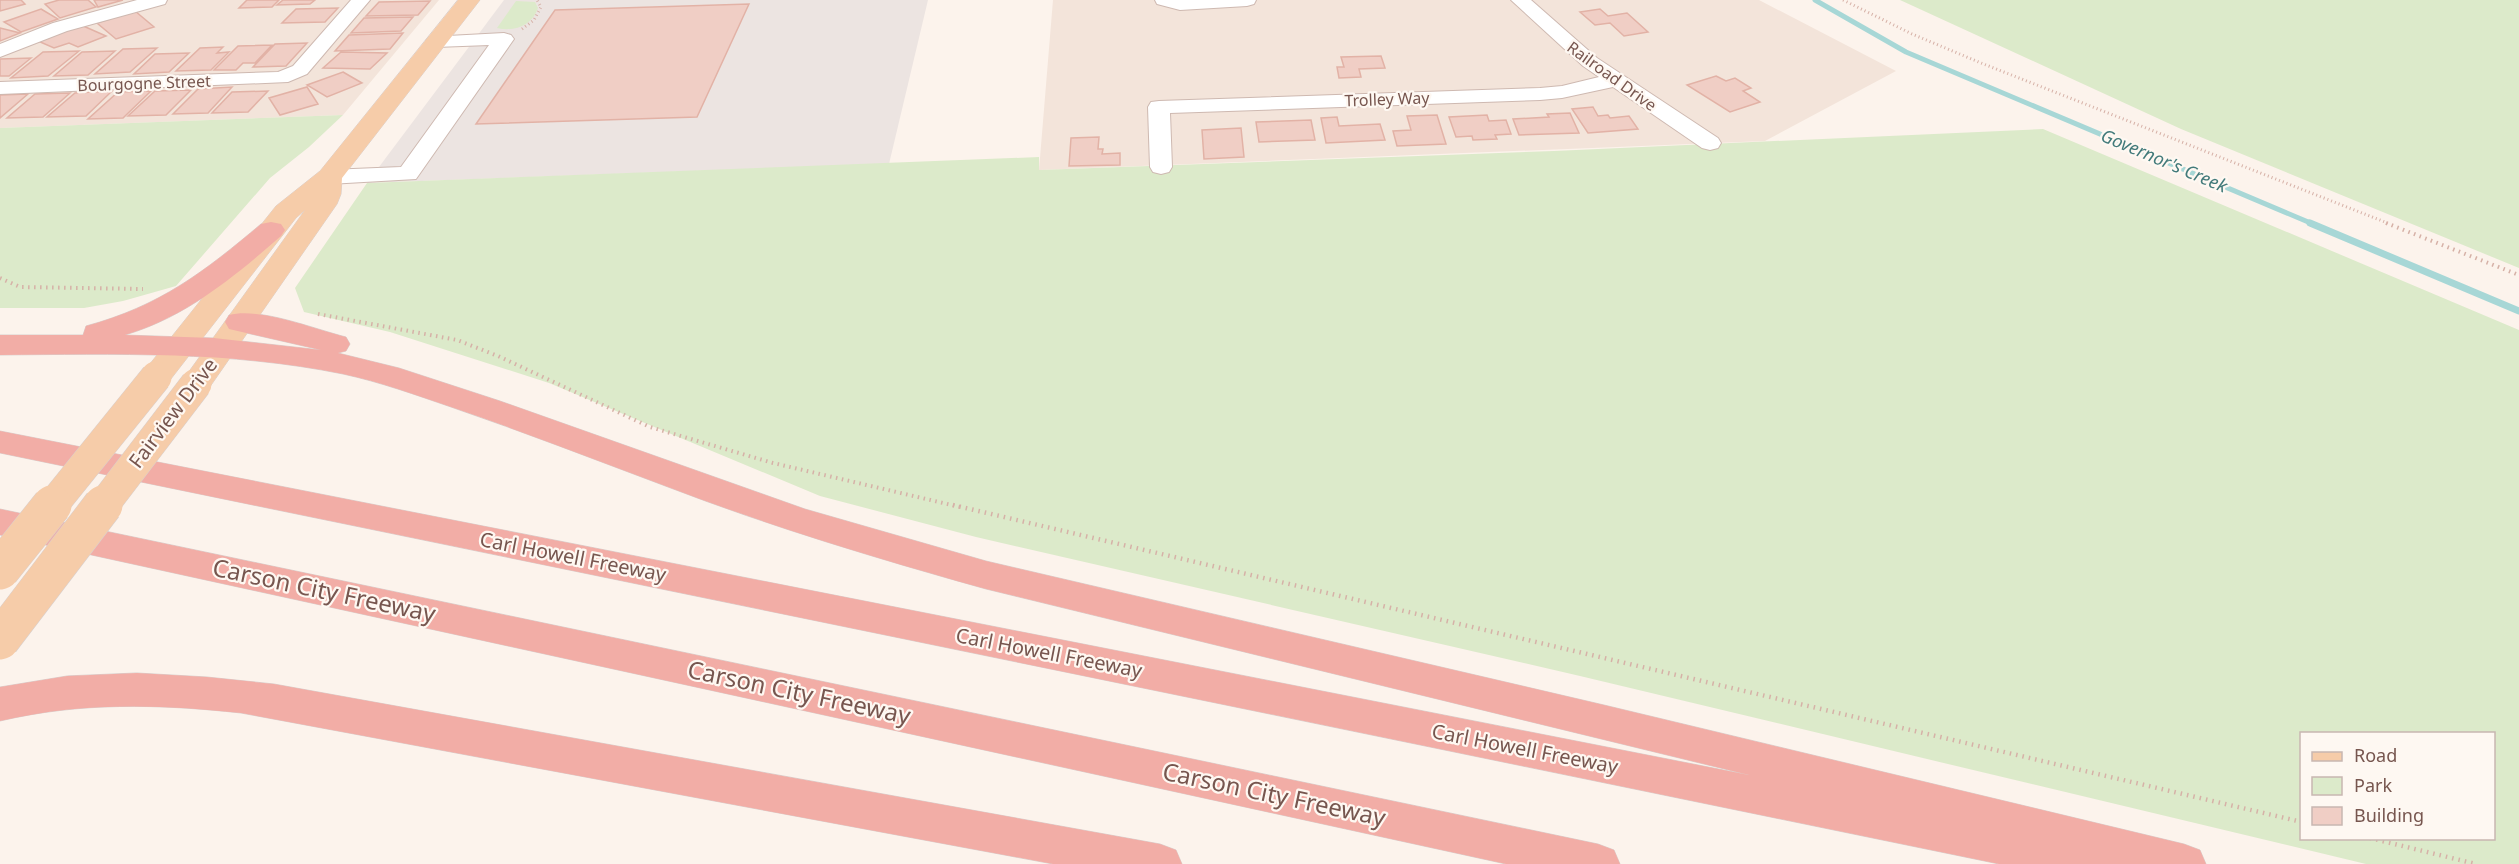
<svg xmlns="http://www.w3.org/2000/svg" width="2519" height="864" font-family="'Noto Sans',sans-serif">
<style>
.residential{fill:#f3e4da}
.industrial{fill:#ece4e1}
.green{fill:#dceaca;fill-rule:evenodd}
.lines{fill:none;stroke-linecap:round;stroke-linejoin:round}
.stream-far1{stroke:#a7d7d6;stroke-width:5}
.stream{stroke:#a7d7d6;stroke-width:7}
.building{fill:#f0cec5;stroke:#e2b2a6;stroke-width:1.5}
.minor-casing{stroke:#ceb9b1;stroke-width:2}
.major-casing{stroke:#d9d0ce;stroke-width:1}
.highway-casing{stroke:#d9d0ce;stroke-width:1}
.path-far2{stroke:#d6b1a7;stroke-width:3;stroke-dasharray:1 3;stroke-linecap:butt}
.path-far1{stroke:#d6b1a7;stroke-width:4;stroke-dasharray:1.5 4.5;stroke-linecap:butt}
.path{stroke:#d6b1a7;stroke-width:4.5;stroke-dasharray:1.5 5;stroke-linecap:butt}
.minor{fill:#fff;fill-rule:evenodd}
.major{fill:#f6cca9;fill-rule:evenodd}
.highway{fill:#f2ada6;fill-rule:evenodd}
.major-bridge-far1-casing{stroke:#d9d0ce;stroke-width:32;stroke-linecap:butt}
.major-bridge-casing{stroke:#d9d0ce;stroke-width:40;stroke-linecap:butt}
.major-bridge-far1{stroke:#f6cca9;stroke-width:31}
.major-bridge{stroke:#f6cca9;stroke-width:39}
.labels{text-anchor:middle;stroke-width:4.5;stroke-linejoin:round;paint-order:stroke}
.far-street-label{font-size:16px;fill:#77564f;stroke:#fef8f2}
.far-water-label{font-size:18px;font-style:italic;fill:#427a7a;stroke:#fef8f2}
.street-label{font-size:20px;fill:#77564f;stroke:#fef8f2}
.near-street-label{font-size:24px;fill:#77564f;stroke:#fef8f2}
</style>
<rect width="100%" height="100%" fill="#fcf3ec"/>
<!-- residential -->
<path class="residential" d="M0,0H439L343,115L0,128Z
M1053,0H1759L1896,71L1765,141L1039,170Z"/>
<!-- industrial -->
<path class="industrial" d="M504,0H928L889,164L367,183Z"/>
<!-- green -->
<path class="green" d="M1900,0H2519V268L2181,129Z
M516,1L535,2L538,8C532,26 514,32 497,28Z
M343,115L309,147L270,178L176,286L123,301L84,308H0V128Z
M2043,129L2519,330V864H2366L1580,676L976,537L820,496L549,383L390,332L304,312L295,288L367,183L1039,157V170L1554,151ZM2302,734H2494V838H2302Z"/>
<g class="lines">
<!-- stream-far1 -->
<path class="stream-far1" d="M1815,0L1906,52L2313,224"/>
<!-- stream -->
<path class="stream" d="M2310,223L2519,311"/>
</g>
<!-- building -->
<path class="building" d="M0,0H21L25,4L0,11Z
M59,0H88L96,7L60,18L45,4Z
M94,0H123L98,7Z
M247,0H279L272,7L239,8Z
M283,0H315L310,4L277,5Z
M430,1L418,15L366,16L379,2Z
M749,4L697,117L476,124L555,10Z
M338,8L325,22L282,23L296,9Z
M41,9L58,19L21,32L4,22Z
M1600,9L1608,16L1627,13L1648,32L1624,36L1610,23L1595,25L1580,12Z
M135,11L154,27L116,39L97,23Z
M413,17L401,31L351,33L364,18Z
M81,25L106,36L78,47L69,43L54,48L38,41Z
M0,28L20,33L0,41Z
M403,33L390,49L335,51L349,35Z
M307,43L286,66L253,67L275,44Z
M272,45L255,63H243L236,70H214L238,46Z
M223,47L217,53L229,52L211,70L176,71L200,48Z
M157,48L130,72L95,74L123,49Z
M79,51L48,76L11,78L43,52Z
M115,51L88,75L54,76L82,52Z
M341,52L387,53L370,69L323,68Z
M189,53L169,72L134,74L155,54Z
M1381,56L1385,68L1359,69L1361,77L1339,78L1337,67H1344L1341,57Z
M31,58L9,76H0V59Z
M343,72L362,83L327,97L307,85Z
M1716,76L1726,81L1735,78L1751,88L1743,91L1760,102L1730,112L1687,85Z
M232,87L208,113L173,114L198,89Z
M307,87L318,104L280,115L269,98Z
M191,90L166,115L128,116L155,91Z
M112,91L86,116L47,117L75,93Z
M151,91L123,118L88,119L118,92Z
M268,91L248,112L212,113L232,92Z
M70,93L43,117L7,118L35,94Z
M28,94L0,118V95Z
M1593,107L1598,116L1608,115L1610,118L1629,116L1638,129L1588,133L1572,109Z
M1570,113L1579,133L1519,135L1513,119L1549,117L1547,114Z
M1437,115L1446,144L1397,146L1393,131L1411,130L1407,116Z
M1487,115L1489,121L1506,120L1511,134L1495,135L1497,139L1473,140L1472,136L1456,137L1449,117Z
M1337,117L1339,126L1380,124L1385,140L1326,143L1321,118Z
M1311,120L1315,140L1259,142L1256,122Z
M1241,128L1244,157L1204,159L1202,130Z
M1099,137L1098,149H1103L1102,154L1120,153V165L1069,166L1071,138Z"/>
<g class="lines">
<defs>
<path id="minor" d="M137,0H167L165,4L67,31L0,57V44L53,23Z
M351,0H370L307,74L288,82L0,94V82L278,72L293,66Z
M1155,0H1256L1254,4L1247,6L1180,10L1157,4Z
M1511,0H1531L1597,58L1718,138L1721,143L1718,148L1710,150L1702,148L1613,87L1562,98L1540,100L1170,113L1172,167L1169,172L1161,174L1153,172L1150,167L1148,107L1151,102L1159,101L1540,88L1562,86L1599,77L1583,66Z
M504,33L511,35L514,39L416,179L329,184L321,182L318,177L321,172L329,170L401,167L489,45L436,47L429,45L426,41L429,37Z"/>
<path id="major" d="M458,0H480L342,178L341,194L337,204L207,391L196,394L185,391L180,384L305,210L296,218L167,384L156,387L145,384L140,377L145,370L276,206L320,171Z"/>
<path id="highway" d="M271,222L281,224L285,230L281,236C234,277 186,317 125,335L214,338L321,350L229,329L225,322L229,315C260,307 314,329 346,337L350,344L346,351L338,353L399,368L500,401L805,509L986,561L1604,705L2184,844L2200,850L2206,864H1999L0,453V431L1749,775L986,589C879,559 772,527 668,487C596,460 524,432 451,407C416,395 380,382 343,374C230,351 115,354 0,355V335H83L86,326C160,306 204,272 261,224Z
M0,509L1598,844L1614,850L1620,864H1506L0,535Z
M137,673L207,677L274,684L1160,844L1176,850L1182,864H1053L241,713C159,704 80,702 0,721V687L67,676Z"/>
</defs>
<!-- minor casing -->
<use href="#minor" class="minor-casing"/>
<!-- major casing -->
<use href="#major" class="major-casing"/>
<!-- highway casing -->
<use href="#highway" class="highway-casing"/>
<!-- path-far2 -->
<path class="path-far2" d="M1843,0L1912,34L1981,63L2390,224
M522,29L534,20L541,7L537,0"/>
<!-- path-far1 -->
<path class="path-far1" d="M2386,223L2519,275
M0,278L20,287L143,289
M318,314L457,340L498,356L650,427L773,463L960,507"/>
<!-- path -->
<path class="path" d="M953,505L2302,822
M2370,838L2476,864"/>
<!-- minor -->
<use href="#minor" class="minor"/>
<!-- major -->
<use href="#major" class="major"/>
<!-- highway -->
<use href="#highway" class="highway"/>
<defs>
<path id="major-bridge-far1" d="M51,507L156,377
M102,507L196,384"/>
<path id="major-bridge" d="M0,570L52,505
M0,640L103,505"/>
</defs>
<!-- major-bridge-far1 casing -->
<use href="#major-bridge-far1" class="major-bridge-far1-casing"/>
<!-- major-bridge casing -->
<use href="#major-bridge" class="major-bridge-casing"/>
<!-- major-bridge-far1 -->
<use href="#major-bridge-far1" class="major-bridge-far1"/>
<!-- major-bridge -->
<use href="#major-bridge" class="major-bridge"/>
</g>
<g class="labels">
<!-- far-street labels -->
<g class="far-street-label">
<text transform="translate(1612 76) rotate(36)" y="6">Railroad Drive</text>
<text transform="translate(144 83) rotate(-2)" y="6">Bourgogne Street</text>
<text transform="translate(1387 99) rotate(-2)" y="6">Trolley Way</text>
</g>
<!-- far-water labels -->
<g class="far-water-label">
<text transform="translate(2164 161) rotate(23)" y="6">Governor's Creek</text>
</g>
<!-- street labels -->
<g class="street-label">
<text transform="translate(173 413) rotate(-53)" y="7">Fairview Drive</text>
<text transform="translate(573 557) rotate(11)" y="7">Carl Howell Freeway</text>
<text transform="translate(1049 653) rotate(11)" y="7">Carl Howell Freeway</text>
<text transform="translate(1525 749) rotate(11)" y="7">Carl Howell Freeway</text>
</g>
<!-- near-street labels -->
<g class="near-street-label">
<text transform="translate(324 591) rotate(12)" y="8">Carson City Freeway</text>
<text transform="translate(799 693) rotate(12)" y="8">Carson City Freeway</text>
<text transform="translate(1274 795) rotate(12)" y="8">Carson City Freeway</text>
</g>
</g>
<!-- legend -->
<rect x="2300" y="732" width="195" height="108" fill="#fef8f2" stroke="#c8b7b1" stroke-width="1.5"/>
<rect x="2312" y="752" width="30" height="9" fill="#f6cca9" stroke="#c8b7b1" stroke-width="1.5"/>
<text x="2354" y="762" font-size="18" fill="#77564f">Road</text>
<rect x="2312" y="777" width="30" height="18" fill="#dceaca" stroke="#c8b7b1" stroke-width="1.5"/>
<text x="2354" y="792" font-size="18" fill="#77564f">Park</text>
<rect x="2312" y="807" width="30" height="18" fill="#f0cec5" stroke="#c8b7b1" stroke-width="1.5"/>
<text x="2354" y="822" font-size="18" fill="#77564f">Building</text>
</svg>
